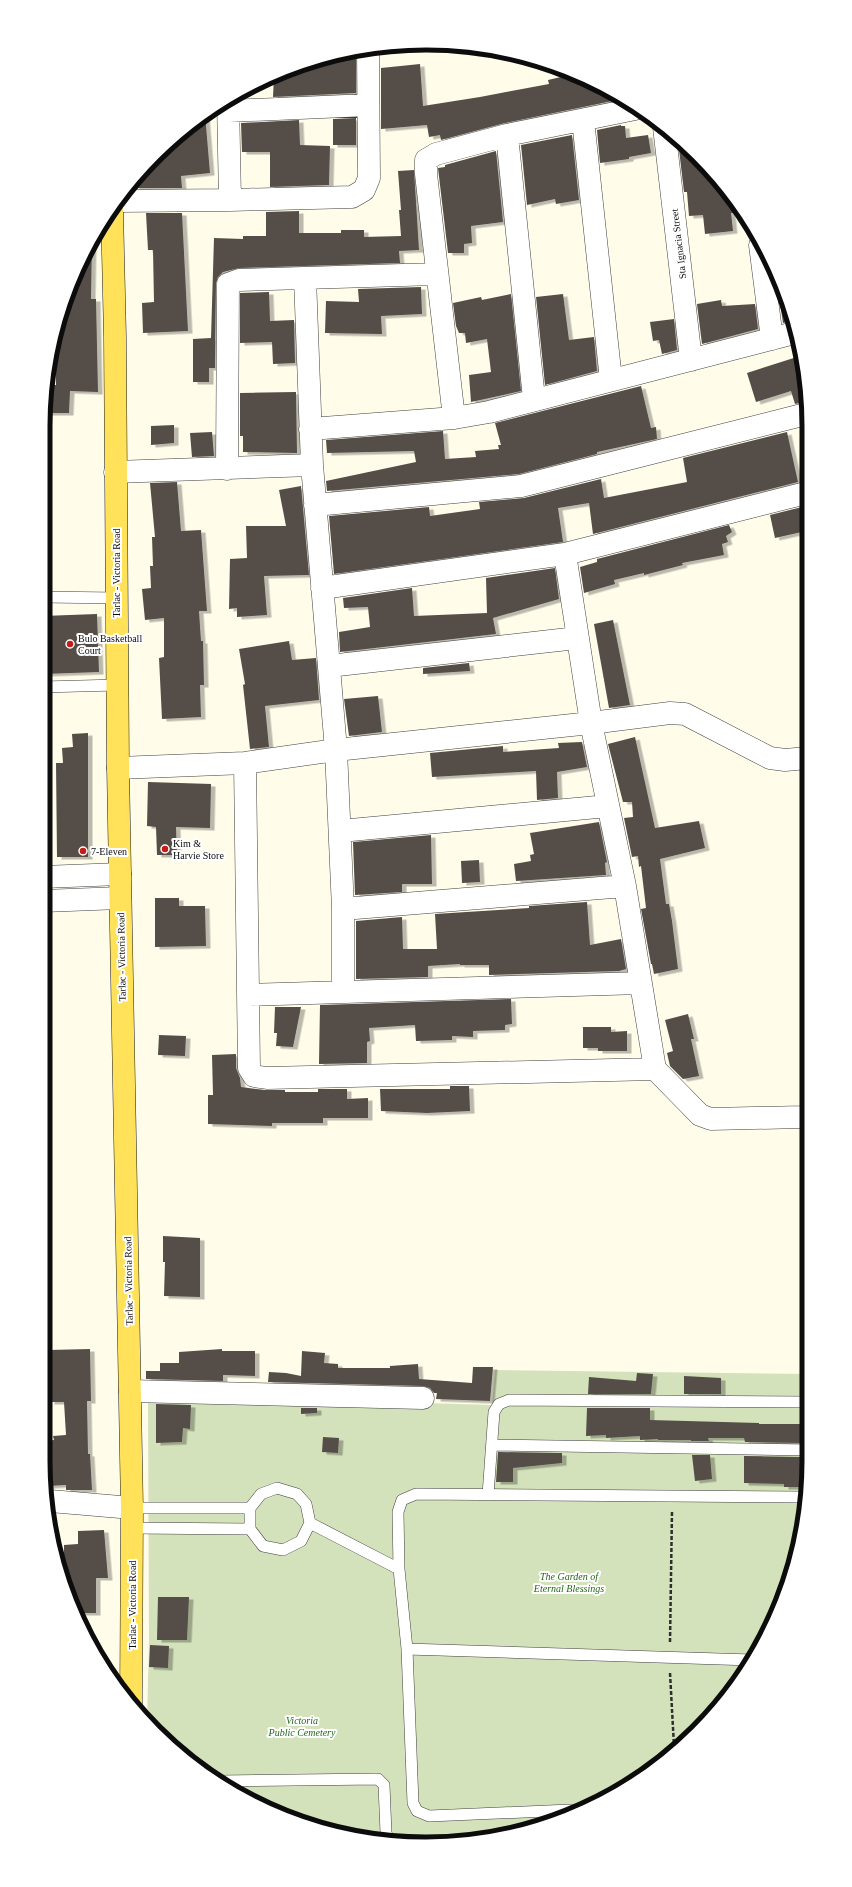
<svg xmlns="http://www.w3.org/2000/svg" width="852" height="1887" font-family="'Times New Roman',serif">
<style>
.cemetery{fill:#d3e2ba}
.building{fill:#554d47;filter:url(#shadow)}
.lines{fill:none;stroke-linecap:round;stroke-linejoin:round}
.service-casing{stroke:#3f3f3f;stroke-width:12}
.minor-casing{stroke:#3f3f3f;stroke-width:23}
.primary-casing{stroke:#1d1d1d;stroke-width:23}
.path{stroke:#2e2e2e;stroke-width:2.5;stroke-dasharray:4 2;stroke-linecap:butt}
.service{stroke:#fff;stroke-width:11}
.minor{stroke:#fff;stroke-width:22}
.primary{stroke:#ffe15a;stroke-width:22}
.poi-dot{fill:#c71b18;stroke:#fff;stroke-width:1.5}
.labels{text-anchor:middle;stroke-width:4;stroke-linejoin:round;paint-order:stroke}
.street-label{font-size:10px;fill:#0c0c0c;stroke:#fff}
.poi-label{font-size:10px;fill:#0c0c0c;stroke:#fff;text-anchor:start}
.park-label{font-size:10px;font-style:italic;fill:#236817;stroke:#fff}
.rim{fill:none;stroke:#0c0c0c;stroke-width:5}
</style>
<defs>
<filter id="shadow"><feDropShadow dx="4.5" dy="2.5" stdDeviation="0" flood-color="#0004"/></filter>
</defs>
<rect width="100%" height="100%" fill="#fffcea"/>
<!-- cemetery -->
<path class="cemetery" d="M495,1370L809,1374V1461L789,1584L758,1652L714,1713L617,1793L500,1837L426,1844L352,1837L235,1793L147,1721L149,1642L148,1395L492,1405Z"/>
<!-- building -->
<path class="building" d="M356,51V93L273,97L274,76L327,56Z
M420,64L423,106L480,97L549,84L548,80L565,76L566,80L577,78L617,100L505,123L441,140L440,135L429,137L427,125L381,129V68Z
M205,114L210,173L181,176L182,188H135L134,179L138,173L193,122Z
M356,118V145H333V119Z
M299,120L300,145L330,146L329,185L270,187V152H242L241,123Z
M621,125V126H625L626,138L648,135L651,153L629,157V159L600,163L597,130Z
M572,135L579,200L556,204L555,199L527,205L521,145Z
M678,141L730,193L741,212L731,213L733,231L705,234L703,215L689,216L687,192H684Z
M496,151L503,222L471,226L472,243L464,244V253H448L438,168L445,167V165Z
M414,170L419,250L399,251L400,263L239,268L223,272L218,277L216,284L215,368H209V382H193V339L211,338L214,238L243,239V236H266V212L299,211V233H341V230H364V237L401,236L399,210H401L398,171Z
M146,213H182L188,331L143,333L142,303L154,302L153,250H148Z
M92,240L91,299H96L98,392L70,391L69,413H45L50,385H56V347L63,303Z
M421,287L422,314L381,316L382,334L325,333L326,301L359,302L358,289Z
M269,292L270,321L294,320L295,363L273,364L272,342L240,343V293Z
M511,294L521,391L471,402L469,375L491,372L487,339L466,343L465,333H459L456,326L453,303L481,297L482,300Z
M563,294L569,340L594,337L597,371L545,385L536,297Z
M721,300L722,306L755,304L758,329L702,344L697,304Z
M786,302L791,321L783,323L780,303Z
M674,319L677,350L662,354L659,340L653,341L650,322Z
M800,356L806,376V402L795,404L791,391L756,402L747,373Z
M641,386L651,428L656,427L657,439L597,452V454L519,474L327,491L326,481L416,462L414,451L327,453L326,440L443,431L445,459L476,457L475,451L499,449L498,445H501L495,423Z
M296,392L297,453L243,452V436H240V393Z
M174,425V443L151,445V426Z
M212,432L214,456L192,457L190,433Z
M787,432L798,482L593,534L589,503L558,508L563,542L334,574L329,516L429,507L430,516L480,509L479,502L524,498L601,479L604,498L687,482L683,458Z
M177,482L181,531L201,530L207,611H199L201,641H203L204,685H200L201,717L162,719L159,658L164,657V618L145,620L142,589L151,588L150,566H153L152,537H155L150,483Z
M301,486L309,575L264,576L267,615L237,617V608L229,609L230,559L247,558L246,526H286L279,490Z
M806,506V531L775,538L770,515Z
M729,525L732,532L726,536L728,542L722,544L724,555L682,563L683,565L644,575V573L614,580L615,584L584,593L580,567L597,562V559Z
M555,568L559,599L493,618L496,634L340,652L339,632L370,627L368,607L344,608L343,598L412,588L414,616L487,613L486,578Z
M97,614L99,672L43,674V616Z
M613,620L630,705L609,708L594,624Z
M289,641L292,660L316,658L319,700L265,706L269,747L250,749L243,685L245,684L239,649Z
M469,663L470,671L423,674V668Z
M378,696L382,732L349,736L344,699Z
M88,733V857H57L56,763H63L62,748L73,747L72,734Z
M635,737L655,828L699,821L705,848L660,859L666,904H669L672,921L678,969L654,974L652,964H651L641,909L646,908L641,866L639,867L638,856L632,857L624,818L633,817L632,802H623L608,744Z
M582,742L587,767L557,772L558,798L537,800L536,771L432,777L430,753L503,746V752L559,748L558,743Z
M148,782L211,784L210,828L176,827L177,855H157L156,827L147,826Z
M599,822L607,862L605,863L606,875L516,881L514,864L531,861L530,855L534,854L530,833Z
M431,835L432,884H402V892L355,895L353,842Z
M479,860L480,882L462,883L461,861Z
M155,898H179V906H205L206,946L155,947Z
M587,902L590,945L621,939L626,969L619,971L489,975V965H460V964L428,966V977L356,979V921L402,917L403,949H437L435,914L529,908V906Z
M511,999L512,1024L505,1025V1030L473,1031V1037L452,1036V1040L416,1041L415,1025L369,1028L370,1041L367,1042V1063L319,1064L320,1005Z
M275,1007H301L293,1047L276,1046L277,1033H274Z
M688,1014L694,1039H691L699,1076L683,1079L670,1066L667,1053L673,1051L665,1020Z
M583,1027H611V1032L627,1031V1051H598V1048H583Z
M159,1035L186,1036L185,1056L158,1055Z
M236,1054V1068L240,1078L241,1087L265,1090H285V1092H318V1089H347V1099L368,1098V1118H323V1123H272V1126L208,1124V1095H213L212,1055Z
M450,1086H469L470,1111L427,1113L381,1111L380,1089H450Z
M163,1236L200,1238V1297L164,1296L165,1262H163Z
M90,1349L91,1401H87L88,1454H90L92,1490H66V1485L47,1486L43,1461V1441L54,1440L53,1436L66,1435L64,1402H50L49,1350Z
M222,1349V1351H255V1376L223,1375V1381L146,1379V1371H160V1363H179V1352Z
M302,1351L325,1353L324,1363L338,1364V1368H390V1366L418,1364L419,1379L472,1383L473,1367H493L490,1401L436,1399L437,1393H434L430,1388L423,1386L268,1382L269,1372L286,1373L301,1376Z
M637,1373L653,1374L651,1394H588L589,1377L636,1381Z
M684,1376L721,1378V1394H684Z
M156,1404L191,1405L190,1429L183,1428L182,1442L156,1443Z
M301,1408H317V1413L301,1414Z
M587,1408H650V1420L759,1423V1424H803L802,1443L745,1442L744,1438H708L709,1441H691V1440H658V1439L640,1440V1436L606,1438V1435L586,1436Z
M323,1437L339,1438L338,1453L322,1452Z
M498,1452L562,1453V1463L513,1468V1482H496Z
M692,1455H710L712,1479L695,1481Z
M744,1456L802,1457L800,1487H784V1484L744,1483Z
M104,1530L108,1578H96V1613H76L64,1587V1545L78,1544V1531Z
M158,1597H189L187,1640H157Z
M150,1645L169,1646L168,1668L149,1667Z"/>
<g class="lines">
<defs>
<path id="service" d="M43,597L116,598
M43,687L117,685
M492,1445L809,1450
M488,1495L494,1412L499,1404L509,1400L809,1402
M132,1508H250
M310,1523L301,1541L283,1550L263,1546L250,1529V1508L261,1494L277,1488L297,1494L306,1504L310,1523L399,1569
M132,1528L250,1529
M407,1649L752,1660
M220,1781L378,1779L384,1785L386,1833L389,1840
M570,1810L429,1816L417,1811L413,1803L407,1649L399,1569L398,1512L402,1500L416,1494L803,1497"/>
<path id="minor" d="M228,100L230,200
M229,111L368,105
M583,120L611,380
M664,127L691,360
M507,135L534,399
M119,201L230,200L352,197L364,190L369,178L368,49
M760,245L772,339
M305,278L312,465L336,750L343,909V991
M454,418L426,174V160L436,154L507,135L635,109
M310,429L454,418L489,412L794,333
M227,469L228,284L239,280L436,274
M115,472L312,465
M315,505L521,486L806,414
M565,554L591,723L625,886L655,1069L700,1115L711,1119L802,1117L808,1115
M322,588L565,554L806,493
M329,666L577,638
M245,763L249,1068L254,1076L267,1078L655,1069
M118,768L245,763L336,750L591,723L670,713L685,714L770,758L785,760L807,758
M340,831L608,806
M43,877L120,874
M43,901L120,898
M343,909L625,886
M249,995L641,983
M130,1391L423,1398
M50,1501L132,1508"/>
<path id="primary" d="M112,210L115,337L118,768L132,1508L131,1704"/>
</defs>
<!-- service casing -->
<use href="#service" class="service-casing"/>
<!-- minor casing -->
<use href="#minor" class="minor-casing"/>
<!-- primary casing -->
<use href="#primary" class="primary-casing"/>
<!-- path -->
<path class="path" d="M670,1642L672,1511
M670,1673L674,1746"/>
<!-- service -->
<use href="#service" class="service"/>
<!-- minor -->
<use href="#minor" class="minor"/>
<!-- primary -->
<use href="#primary" class="primary"/>
</g>
<!-- markers -->
<g class="poi-dot">
<circle cx="70" cy="644" r="4"/>
<circle cx="165" cy="849" r="4"/>
<circle cx="83" cy="851" r="4"/>
</g>
<g class="labels">
<!-- street labels -->
<g class="street-label">
<text transform="translate(678 244) rotate(-97)" y="4">Sta Ignacia Street</text>
<text transform="translate(116 573) rotate(-90)" y="4">Tarlac - Victoria Road</text>
<text transform="translate(121 957) rotate(-91)" y="4">Tarlac - Victoria Road</text>
<text transform="translate(128 1281) rotate(-91)" y="4">Tarlac - Victoria Road</text>
<text transform="translate(132 1605) rotate(-90)" y="4">Tarlac - Victoria Road</text>
</g>
<!-- poi labels -->
<g class="poi-label">
<text x="78" y="642">Bulo Basketball<tspan x="78" dy="12">Court</tspan></text>
<text x="173" y="847">Kim &amp;<tspan x="173" dy="12">Harvie Store</tspan></text>
<text x="91" y="855">7-Eleven</text>
</g>
<!-- park labels -->
<g class="park-label">
<text x="569" y="1580">The Garden of<tspan x="569" dy="12">Eternal Blessings</tspan></text>
<text x="302" y="1724">Victoria<tspan x="302" dy="12">Public Cemetery</tspan></text>
</g>
</g>
<!-- crop -->
<path d="M0 0H852V1887H0ZM426 50H426A376 376 0 0 1 802 426V1461A376 376 0 0 1 426 1837H426A376 376 0 0 1 50 1461V426A376 376 0 0 1 426 50Z" fill="#fff" fill-rule="evenodd"/>
<path class="rim" d="M426 50H426A376 376 0 0 1 802 426V1461A376 376 0 0 1 426 1837H426A376 376 0 0 1 50 1461V426A376 376 0 0 1 426 50Z"/>
</svg>
